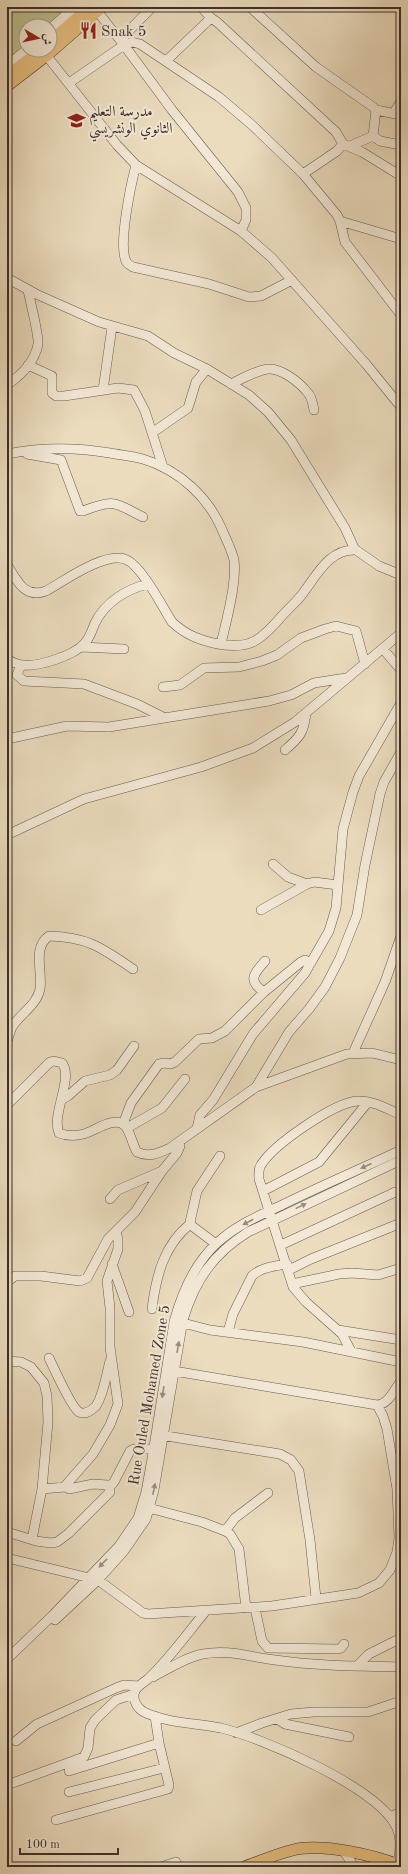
<svg xmlns="http://www.w3.org/2000/svg" width="408" height="1874" font-family="'Old Standard TT',Amiri,serif">
<style>
.green{fill:#bcbf8e;stroke:#7c775c}
.lines{fill:none;stroke-linecap:round;stroke-linejoin:round}
.minor-casing{stroke:#685a4f;stroke-width:10}
.major-casing{stroke:#3d2f2a;stroke-width:12}
.minor{stroke:#f2e8d5;stroke-width:9}
.major{stroke:#e6be7f;stroke-width:11}
.oneway{fill:#988c80}
.labels{text-anchor:middle;stroke-width:4;stroke-linejoin:round;paint-order:stroke}
.poi-label{font-size:15px;fill:#3d2f2a;stroke:#f2e8d5;text-anchor:start}
.street-label{font-size:15px;fill:#3d2f2a;stroke:#f2e8d5}
</style>
<rect width="100%" height="100%" fill="#ebdcbe"/>
<filter id="stains"><feTurbulence type="fractalNoise" baseFrequency=".005" numOctaves="4"/><feColorMatrix values="0 0 0 0 .2 0 0 0 0 .09 0 0 0 0 .02 0 0 0 .5 -.17"/></filter>
<radialGradient id="worn" r=".72"><stop offset=".6" stop-color="#630" stop-opacity="0"/><stop offset="1" stop-color="#630" stop-opacity=".3"/></radialGradient>
<!-- green -->
<path class="green" d="M7,7H71L49,26H26V46L7,60Z"/>
<g class="lines">
<defs>
<path id="minor" d="M201,7L211,18
M250,7L316,67L373,107L376,110L373,136L380,141L401,145
M97,11L124,45L132,42L140,44L219,97L252,125L303,174L337,215L340,221L345,242L401,315
M50,29L75,7
M121,39L152,7
M43,51L117,145L136,165L241,231L272,258L366,364L401,407
M166,61L211,18L217,22L336,132L343,144L337,151L303,174
M7,66L26,50
M69,83L124,45L172,110L238,192L246,208V220L241,231
M376,110L401,115
M394,113L401,101
M343,144L362,152L401,176
M350,146L373,136
M136,165C131,184 118,245 126,261C127,264 130,265 133,267L209,284L249,297L261,296L292,280
M340,221L401,239
M7,278L36,294L99,322L148,336L174,353L207,369L249,395L268,412L291,440L345,528L355,550
M28,365L52,376V393L56,396H64L118,388L134,390L145,411L163,467
M231,384C243,378 255,371 268,369C282,368 300,383 308,393C312,397 313,405 314,410
M7,385C20,376 35,362 38,344C39,335 30,301 28,290
M103,390L112,327
M152,433L188,408L196,382L207,369
M7,454C41,447 75,447 110,453C120,455 132,456 143,459C179,470 209,497 223,532C227,541 232,551 234,560C237,583 226,622 221,644
M27,454L61,460L80,511H83C115,499 113,502 143,517
M7,565C17,580 24,599 46,591C64,581 107,550 127,560C142,567 162,606 172,622C186,635 199,640 218,644C250,650 261,640 281,617C287,610 294,604 300,597C315,579 328,548 356,550L379,566L401,575
M81,647L124,649
M383,649L401,670
M7,659C12,662 19,665 24,665C39,667 74,655 84,644C90,638 92,630 95,623C105,602 127,589 148,584
M21,665L17,675L24,681L84,684L137,704L165,718
M163,687L180,685L204,668L239,667L262,661L277,655L301,638L325,629L336,626L356,631L365,664
M7,739L67,726L109,727L269,701L291,695L314,683L346,678
M285,750C299,738 304,733 306,713
M401,827V845
M7,835L84,799L201,767L253,748L295,722L401,633
M273,864L288,877L307,884
M261,910L307,884L314,882L338,885
M264,992C247,980 254,974 265,961
M7,1041C9,1037 10,1031 12,1027C21,1013 37,1005 40,989C43,973 32,947 49,936C88,937 102,948 133,969
M353,1053L385,982L401,936
M256,1087L289,1032L309,1009L325,987L340,958L357,915L365,865L380,794L384,782L401,752
M61,1100L68,1096L85,1081L110,1075L117,1070L134,1046
M7,1105L50,1062L54,1061L62,1063C74,1078 51,1114 59,1133C66,1136 76,1136 84,1134C95,1131 115,1115 125,1126C130,1131 133,1146 137,1152C149,1158 159,1153 170,1148L256,1087L347,1054L372,1053L401,1060
M123,1124L131,1103L159,1064L165,1063L170,1064L175,1062L199,1039L212,1038L225,1031L264,992L301,962L305,960L311,963
M127,1128L162,1108L185,1079
M197,1128L200,1115L213,1100L253,1034L305,973L329,931L336,908L343,829L353,792L359,776L401,703
M263,1191L319,1162L368,1102
M110,1199L118,1190L162,1171
M216,1244L192,1226L190,1222L197,1191L220,1156
M281,1245L391,1194L395,1192L401,1194
M112,1264L129,1312
M289,1270L311,1259L401,1223
M7,1282L15,1276H41L80,1281L87,1278L108,1239L135,1212L162,1171L177,1153L180,1146V1141
M292,1284L339,1274L352,1273L378,1275L401,1268
M152,1309C156,1276 164,1245 190,1224
M183,1323L210,1330L303,1342L401,1362
M338,1330L401,1340
M228,1332L233,1314L252,1276C261,1267 276,1266 287,1264
M351,1351L342,1334L306,1302L293,1287L259,1179C259,1174 258,1169 261,1165C274,1144 334,1103 357,1101C373,1100 387,1109 401,1115
M49,1358C54,1368 71,1407 79,1412C85,1415 92,1410 96,1406C104,1394 106,1375 110,1361
M7,1361L21,1362L31,1367L44,1383L47,1396L48,1422L42,1489L32,1539
M168,1370L377,1405C389,1404 394,1390 401,1381
M160,1435L280,1454L291,1460L299,1471L310,1540L316,1598
M109,1487L114,1482L130,1451L134,1449H154
M42,1489L65,1487
M145,1507L202,1522L225,1531L230,1534L239,1549L246,1608
M225,1531L235,1518L268,1493
M7,1532L36,1541L51,1543L57,1542L69,1533L110,1492L108,1485L93,1484L69,1489L65,1486L93,1454L110,1425L118,1404L110,1347V1308L107,1281L118,1249V1239L116,1232
M7,1558L98,1580L143,1613L148,1614L272,1606L358,1593L379,1583L390,1570L397,1552L399,1538L397,1489L387,1429L383,1416L377,1405
M255,1608L262,1641L268,1648L338,1649L341,1648L344,1644
M205,1612C187,1634 169,1659 148,1679C143,1683 135,1687 134,1694C133,1701 138,1709 144,1712C166,1723 196,1723 221,1728C263,1738 376,1787 396,1826C402,1838 400,1851 398,1864
M55,1620L98,1580L124,1551L146,1519L154,1490L183,1320C195,1280 213,1254 248,1232L401,1160
M7,1659L52,1616L119,1546L138,1518L146,1492L152,1459L174,1322C182,1292 194,1264 217,1243C235,1226 258,1216 280,1206C320,1186 361,1169 401,1150
M358,1665L369,1654L401,1638
M153,1677C168,1669 186,1657 203,1654C228,1649 250,1657 275,1660C316,1666 360,1666 401,1667
M277,1719L285,1724L349,1737
M236,1733L262,1723L291,1714L314,1712H368L401,1701
M16,1741L37,1724L116,1688L124,1685L139,1686
M69,1771L159,1743L155,1716
M7,1785L84,1757L88,1748L90,1728L95,1720L116,1700L134,1694
M69,1792L164,1768
M390,1817L401,1812
M56,1820L168,1789L169,1785L159,1743
M344,1851L354,1867
M161,1867L176,1862"/>
<path id="major" d="M50,42L89,7
M7,76L41,50
M7,86L46,56L102,7
M244,1867C261,1861 276,1854 293,1850C322,1843 374,1855 401,1866"/>
</defs>
<!-- minor casing -->
<use href="#minor" class="minor-casing"/>
<!-- major casing -->
<use href="#major" class="major-casing"/>
<!-- minor -->
<use href="#minor" class="minor"/>
<!-- major -->
<use href="#major" class="major"/>
</g>
<!-- one-way arrows -->
<defs><path id="oneway-solid" d="M-6-.8H1V-3.2L6.5 0L1 3.2V.8H-6Z"/></defs>
<g class="oneway">
<use href="#oneway-solid" transform="translate(366 1166) rotate(156)"/>
<use href="#oneway-solid" transform="translate(301 1206) rotate(-26)"/>
<use href="#oneway-solid" transform="translate(248 1222) rotate(152)"/>
<use href="#oneway-solid" transform="translate(178 1347) rotate(-80)"/>
<use href="#oneway-solid" transform="translate(163 1392) rotate(99)"/>
<use href="#oneway-solid" transform="translate(154 1489) rotate(-79)"/>
<use href="#oneway-solid" transform="translate(103 1563) rotate(134)"/>
</g>
<!-- icons -->
<defs>
<symbol id="restaurant-bare" viewBox="-9 -9 18 18"><path d="M-5-6h1v4h1v-4h1v4h1v-4h1v5L-1.5 .5V6h-2V.5L-5-1ZM5-6V6H3V1.5H1.5Q1.5-4 5-6Z" fill="#8f2418" stroke="#f2e8d5" stroke-width="2.5" paint-order="stroke"/></symbol>
<symbol id="school-bare" viewBox="-9 -9 18 18"><path d="M0-5L7-2L0 1L-7-2ZM-4 1L0 2.5L4 1V4Q0 6-4 4Z" fill="#8f2418" stroke="#f2e8d5" stroke-width="2.5" paint-order="stroke"/></symbol>
</defs>
<g fill-rule="evenodd">
<use href="#restaurant-bare" x="76" y="18" width="25" height="25"/>
<use href="#school-bare" x="64" y="108" width="25" height="25"/>
</g>
<g class="labels">
<!-- poi labels -->
<g class="poi-label">
<text x="101" y="36">Snak 5</text>
<text x="89" y="116">مدرسة التعليم<tspan x="89" dy="17">الثانوي الونشريسي</tspan></text>
</g>
<!-- street labels -->
<g class="street-label">
<text transform="translate(149 1395) rotate(-80)" y="5">Rue Ouled Mohamed Zone 5</text>
</g>
</g>
<!-- margin -->
<rect width="408" height="1874" fill="none" stroke="#ebdcbe" stroke-width="24"/>
<rect x="8" y="8" width="392" height="1858" fill="none" stroke="#3d2f2a" stroke-width="2"/>
<rect x="12" y="12" width="384" height="1850" fill="none" stroke="#3d2f2a"/>
<!-- north arrow -->
<g transform="translate(38 38) rotate(99)"><circle r="19" fill="#f2e8d5" stroke="#aa9e91"/>
<path d="M0-3L7 15L0 10L-7 15Z" fill="#8f2418"/>
<text y="-6" font-size="11" font-weight="bold" text-anchor="middle" fill="#3d2f2a">ش</text>
</g>
<!-- scale -->
<path d="M20 1848v6h98v-6" fill="none" stroke="#3d2f2a" stroke-width="2"/>
<text x="26" y="1848" font-size="12" fill="#3d2f2a" stroke="#f2e8d5" stroke-width="3" paint-order="stroke">100 m</text>
<rect width="100%" height="100%" filter="url(#stains)"/>
<rect width="100%" height="100%" fill="url(#worn)"/>
</svg>
